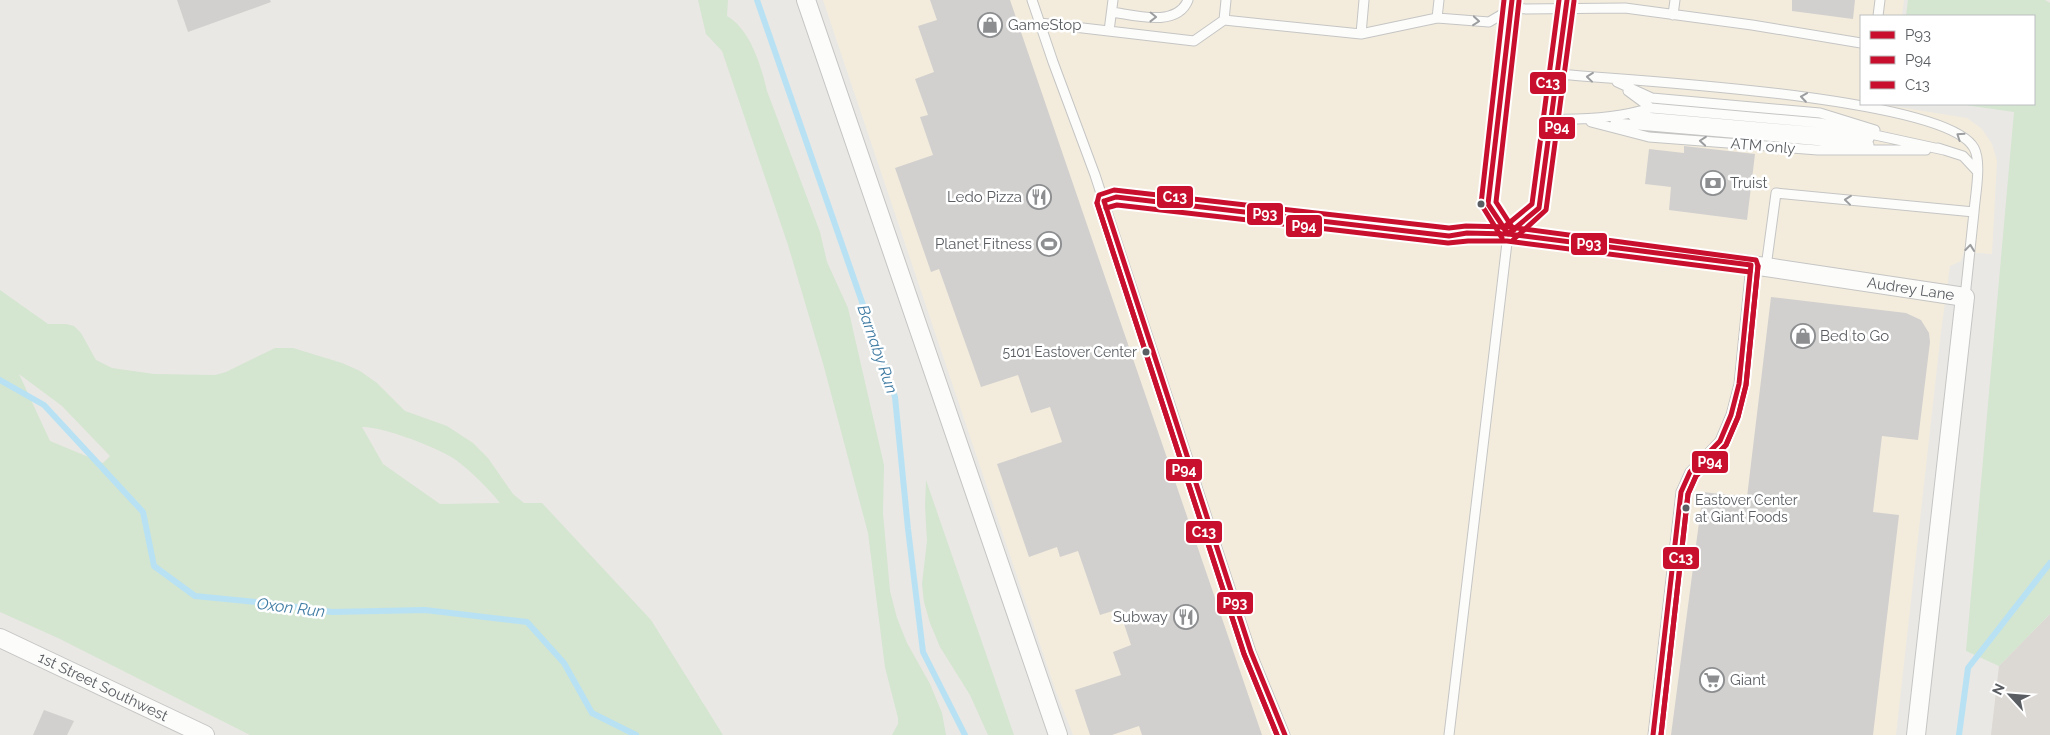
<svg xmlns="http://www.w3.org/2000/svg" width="2050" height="735" font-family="Raleway,sans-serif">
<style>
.commercial{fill:#f3ecdd}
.education{fill:#dcd8d4}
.green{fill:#d4e5d0;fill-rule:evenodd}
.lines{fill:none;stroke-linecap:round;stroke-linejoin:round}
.stream{stroke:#b8e2f4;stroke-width:6}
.building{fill:#d1d0ce}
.lane-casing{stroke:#c5c5c4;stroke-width:11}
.street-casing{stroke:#c5c5c4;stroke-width:20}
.lane{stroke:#fcfcfb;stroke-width:9}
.street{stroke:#fcfcfb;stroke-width:18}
.bus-1-casing{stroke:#fff;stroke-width:9}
.bus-2-casing{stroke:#fff;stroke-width:9}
.bus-3-casing{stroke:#fff;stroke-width:9}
.bus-1{stroke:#c8102e;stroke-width:5}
.bus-2{stroke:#c8102e;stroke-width:5}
.bus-3{stroke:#c8102e;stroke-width:5}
.oneway{stroke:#9b9d9f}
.bus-dot{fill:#5a5e62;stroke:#fff;stroke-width:2}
.labels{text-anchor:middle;stroke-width:5;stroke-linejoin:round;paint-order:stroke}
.bus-label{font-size:14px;fill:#5a5e62;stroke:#fff;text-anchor:end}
.poi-label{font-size:15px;fill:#5a5e62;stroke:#fff;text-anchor:start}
.street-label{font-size:15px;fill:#5a5e62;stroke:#fff}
.water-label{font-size:16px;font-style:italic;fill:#3f7ba3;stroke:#fff}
.line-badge{stroke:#fff;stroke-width:2}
.badge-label{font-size:14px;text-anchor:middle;font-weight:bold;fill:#fff}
</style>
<rect width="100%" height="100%" fill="#e9e8e4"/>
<!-- commercial -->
<path class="commercial" d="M823,0H1904L1902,16H1861V104H1892V106L1967,118L1982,129L1992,144L1997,161L1992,254L1964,252L1961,261L1950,266L1941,332L1896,735H1073L1055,689Z"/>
<!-- education -->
<path class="education" d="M2050,614V735H1991L1999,666Z"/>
<!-- green -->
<path class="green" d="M698,0H728L727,16C750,29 761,65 767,91L820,232L827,262L848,308L884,465L883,513L890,591L897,618L907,643L930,684L942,713L946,735H892L898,724V718L885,667L868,533L824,367L788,245L722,51L706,34Z
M1908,0H2045L2050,3V614L1999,666L1966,651L2014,112L1958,104H2034V16H1906Z
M0,290L48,324H66L74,326L81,333L96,360L112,368L154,374L215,375L226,372L275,348H293L342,363L360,371L377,383L405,411L447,426L473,443L488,458L513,494L524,503H542L651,620L723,735H250L58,638L0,612ZM19,374L62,406L110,456L103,463L50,441ZM362,427C381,426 440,448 456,460C472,472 488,488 500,503L440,504L383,464Z
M926,480L1014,735H988L970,695L940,647L930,623L924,602L922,584L927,541L925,506Z"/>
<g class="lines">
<!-- stream -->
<path class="stream" d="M757,0L895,397L908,529L923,652L965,735
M0,380L44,405L143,512L154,566L195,596L276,604L332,612L425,610L527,622L564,663L592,713L636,735
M1959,735L1968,668L2050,563"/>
</g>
<!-- building -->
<path class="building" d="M177,0H270L271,2L188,32Z
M930,0H1010L1262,735H1142L1139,726L1112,735H1090L1075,690L1121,675L1113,652L1131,645L1119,609L1100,615L1078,551L1060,557L1057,547L1029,557L997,464L1062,442L1050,407L1031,413L1018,375L981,387L939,269L931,272L895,168L933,155L920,117L928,115L915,79L934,72L918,26L937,20Z
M1792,0H1855L1853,19L1792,11Z
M1684,146L1755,154L1747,220L1669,210L1671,187L1645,184L1649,149L1684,153Z
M1771,297L1906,313L1921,320L1929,333L1930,342L1918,440L1882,436L1873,512L1899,515L1873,735H1671L1703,492L1747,497Z
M44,710L74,721L67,735H33Z"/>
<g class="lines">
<defs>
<path id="lane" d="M1032,0L1053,62L1095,175L1251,652L1285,735
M1112,12C1134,15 1177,28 1188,0
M1673,15L1675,0
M1878,16L1880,0
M1437,18L1489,22L1511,9L1625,8L1752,25L1861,43
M1224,20L1226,0
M1040,23L1194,41L1224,20L1361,34L1437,18L1439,0
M1109,31L1113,0
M1361,34L1364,0
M1557,74C1624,80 1946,96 1974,148C1982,163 1975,196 1974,212
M1617,82L1652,98L1820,113L1875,130
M1628,91L1651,108
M1633,116L1819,132L1869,139
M1551,119C1586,120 1618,118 1651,108L1820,123L1944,150
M1591,122L1649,137L1818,150H1926
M1615,123L1869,145
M1938,148L1963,156L1977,171
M1104,201L1116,197L1449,236L1467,233L1508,234L1449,735
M1766,267L1776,193L1974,212L1965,297
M1653,735L1681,492L1690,472L1720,441L1731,415L1739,384L1751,265"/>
<g id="street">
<path d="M806,0L1058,735"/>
<path id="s1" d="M1512,0L1488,204L1508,234L1766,267L1965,297L1916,735"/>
<path d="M1508,234L1539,208L1567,0"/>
<path id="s2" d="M0,638L205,735"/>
</g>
</defs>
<!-- lane casing -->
<use href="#lane" class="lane-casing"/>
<!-- street casing -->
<use href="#street" class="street-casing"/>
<!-- lane -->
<use href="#lane" class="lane"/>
<!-- street -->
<use href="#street" class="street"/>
<defs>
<path id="bus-1" d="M1104,201L1116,197L1449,236L1467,233L1508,234L1751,265
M1104,201L1251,652L1285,735
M1508,234L1539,208L1567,0
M1508,234L1488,204L1512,0
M1653,735L1681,492L1690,472L1720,441L1731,415L1739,384L1751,265"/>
<path id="bus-2" d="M1097,203L1244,654L1277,735
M1106,208L1117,205L1448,243L1468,241H1507L1750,272
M1514,230L1496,202L1519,1
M1513,240L1546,210L1574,1
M1661,735L1688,494L1696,476L1726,445L1738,417L1746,385L1758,266"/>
<path id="bus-3" d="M1503,228L1532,204L1559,0
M1502,238L1481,204L1504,0
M1277,735L1244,654L1097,203L1099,195L1114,190L1449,228L1466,226L1509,227L1756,260L1758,266L1746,385L1738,417L1726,445L1696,476L1688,494L1661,735"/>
</defs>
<!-- bus-1 casing -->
<use href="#bus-1" class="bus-1-casing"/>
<!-- bus-2 casing -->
<use href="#bus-2" class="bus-2-casing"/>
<!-- bus-3 casing -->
<use href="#bus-3" class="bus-3-casing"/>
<!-- bus-1 -->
<use href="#bus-1" class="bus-1"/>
<!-- bus-2 -->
<use href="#bus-2" class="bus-2"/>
<!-- bus-3 -->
<use href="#bus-3" class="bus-3"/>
</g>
<!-- one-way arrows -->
<defs><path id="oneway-chevron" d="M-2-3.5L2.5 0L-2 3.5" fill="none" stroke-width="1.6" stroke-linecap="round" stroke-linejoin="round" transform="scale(1.25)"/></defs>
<g class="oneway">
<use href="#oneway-chevron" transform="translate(1153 17) rotate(1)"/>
<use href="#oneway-chevron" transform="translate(1476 21) rotate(5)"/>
<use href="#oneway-chevron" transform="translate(1590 77) rotate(-174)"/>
<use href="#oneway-chevron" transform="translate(1804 97) rotate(-172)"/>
<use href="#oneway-chevron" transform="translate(1960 136) rotate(-146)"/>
<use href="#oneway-chevron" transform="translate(1703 141) rotate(-175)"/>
<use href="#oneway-chevron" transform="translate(1848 200) rotate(-174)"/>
<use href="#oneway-chevron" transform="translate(1970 248) rotate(-84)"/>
</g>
<!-- icons -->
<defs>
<symbol id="shop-ring" viewBox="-11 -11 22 22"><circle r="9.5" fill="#fff" stroke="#8c8e90" stroke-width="1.5"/><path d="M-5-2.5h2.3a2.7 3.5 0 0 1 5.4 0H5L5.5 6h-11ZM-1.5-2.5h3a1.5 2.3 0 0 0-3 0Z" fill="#8c8e90"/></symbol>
<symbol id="bank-ring" viewBox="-11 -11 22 22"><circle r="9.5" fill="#fff" stroke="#8c8e90" stroke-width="1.5"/><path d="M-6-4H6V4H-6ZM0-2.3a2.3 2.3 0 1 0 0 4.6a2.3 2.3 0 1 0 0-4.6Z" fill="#8c8e90"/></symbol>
<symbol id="restaurant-ring" viewBox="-11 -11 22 22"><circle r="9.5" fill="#fff" stroke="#8c8e90" stroke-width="1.5"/><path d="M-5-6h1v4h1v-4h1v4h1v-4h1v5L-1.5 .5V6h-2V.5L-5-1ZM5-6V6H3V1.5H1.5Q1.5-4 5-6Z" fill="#8c8e90"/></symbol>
<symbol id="stadium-ring" viewBox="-11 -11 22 22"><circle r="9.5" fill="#fff" stroke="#8c8e90" stroke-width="1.5"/><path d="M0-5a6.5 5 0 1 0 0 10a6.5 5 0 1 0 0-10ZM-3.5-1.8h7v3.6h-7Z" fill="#8c8e90"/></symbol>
<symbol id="supermarket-ring" viewBox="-11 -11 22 22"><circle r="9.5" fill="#fff" stroke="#8c8e90" stroke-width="1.5"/><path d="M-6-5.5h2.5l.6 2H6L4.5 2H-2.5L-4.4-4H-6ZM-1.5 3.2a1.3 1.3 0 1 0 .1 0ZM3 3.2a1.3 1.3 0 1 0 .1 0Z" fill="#8c8e90"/></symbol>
</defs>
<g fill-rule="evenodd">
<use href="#shop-ring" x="976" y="11" width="28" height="28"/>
<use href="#bank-ring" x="1699" y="169" width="28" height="28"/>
<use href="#restaurant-ring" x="1025" y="183" width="28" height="28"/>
<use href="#stadium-ring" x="1035" y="230" width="28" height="28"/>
<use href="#shop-ring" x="1789" y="322" width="28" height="28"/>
<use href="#restaurant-ring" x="1172" y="603" width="28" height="28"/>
<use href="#supermarket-ring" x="1698" y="666" width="28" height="28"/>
</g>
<!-- markers -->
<g class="bus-dot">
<circle cx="1481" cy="204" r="4.5"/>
<circle cx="1146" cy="352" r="4.5"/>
<circle cx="1686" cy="508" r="4.5"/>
</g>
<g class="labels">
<!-- bus labels -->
<g class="bus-label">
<text x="1137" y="357">5101 Eastover Center</text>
<text x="1695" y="505" text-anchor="start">Eastover Center<tspan x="1695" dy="17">at Giant Foods</tspan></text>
</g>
<!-- poi labels -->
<g class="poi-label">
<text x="1008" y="30">GameStop</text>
<text x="1730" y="188">Truist</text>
<text x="1022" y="202" text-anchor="end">Ledo Pizza</text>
<text x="1032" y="249" text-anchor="end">Planet Fitness</text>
<text x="1820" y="341">Bed to Go</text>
<text x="1168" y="622" text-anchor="end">Subway</text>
<text x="1730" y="685">Giant</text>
</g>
<!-- street labels -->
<g class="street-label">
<text transform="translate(1763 146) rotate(5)" y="5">ATM only</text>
<text dy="5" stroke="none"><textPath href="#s1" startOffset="648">Audrey Lane</textPath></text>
<text dy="5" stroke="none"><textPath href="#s2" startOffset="114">1st Street Southwest</textPath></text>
</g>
<!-- water labels -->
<g class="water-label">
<text transform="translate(878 349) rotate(71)" y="6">Barnaby Run</text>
<text transform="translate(291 607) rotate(7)" y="6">Oxon Run</text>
</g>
</g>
<g class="line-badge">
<rect x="1529" y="71" width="38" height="24" rx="5" fill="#c8102e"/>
<rect x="1538" y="116" width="38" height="24" rx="5" fill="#c8102e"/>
<rect x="1156" y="185" width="38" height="24" rx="5" fill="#c8102e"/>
<rect x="1246" y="202" width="38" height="24" rx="5" fill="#c8102e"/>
<rect x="1285" y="214" width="38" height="24" rx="5" fill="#c8102e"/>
<rect x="1570" y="232" width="38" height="24" rx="5" fill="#c8102e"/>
<rect x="1691" y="450" width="38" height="24" rx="5" fill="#c8102e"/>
<rect x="1165" y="458" width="38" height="24" rx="5" fill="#c8102e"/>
<rect x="1185" y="520" width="38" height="24" rx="5" fill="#c8102e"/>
<rect x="1662" y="546" width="38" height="24" rx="5" fill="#c8102e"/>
<rect x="1216" y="591" width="38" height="24" rx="5" fill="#c8102e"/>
</g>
<g class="badge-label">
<text x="1548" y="88">C13</text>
<text x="1557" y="132">P94</text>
<text x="1175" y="202">C13</text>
<text x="1265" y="219">P93</text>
<text x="1304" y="231">P94</text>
<text x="1589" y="249">P93</text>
<text x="1710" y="467">P94</text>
<text x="1184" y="475">P94</text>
<text x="1204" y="537">C13</text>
<text x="1681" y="563">C13</text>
<text x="1235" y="608">P93</text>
</g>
<!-- legend -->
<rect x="1860" y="15" width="175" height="90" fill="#ffffff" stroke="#bdbfc0"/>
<rect x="1870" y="31" width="25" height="8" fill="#c8102e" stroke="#bdbfc0"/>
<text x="1905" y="40" font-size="15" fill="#5a5e62">P93</text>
<rect x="1870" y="56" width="25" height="8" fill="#c8102e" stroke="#bdbfc0"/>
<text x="1905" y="65" font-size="15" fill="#5a5e62">P94</text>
<rect x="1870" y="81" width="25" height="8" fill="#c8102e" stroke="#bdbfc0"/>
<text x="1905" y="90" font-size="15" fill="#5a5e62">C13</text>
<!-- north arrow -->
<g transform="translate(2010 695) rotate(296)" stroke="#ffffff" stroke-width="4" paint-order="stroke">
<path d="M0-4L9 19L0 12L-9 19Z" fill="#5a5e62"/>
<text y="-8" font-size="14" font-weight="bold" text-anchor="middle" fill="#5a5e62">N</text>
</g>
</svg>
